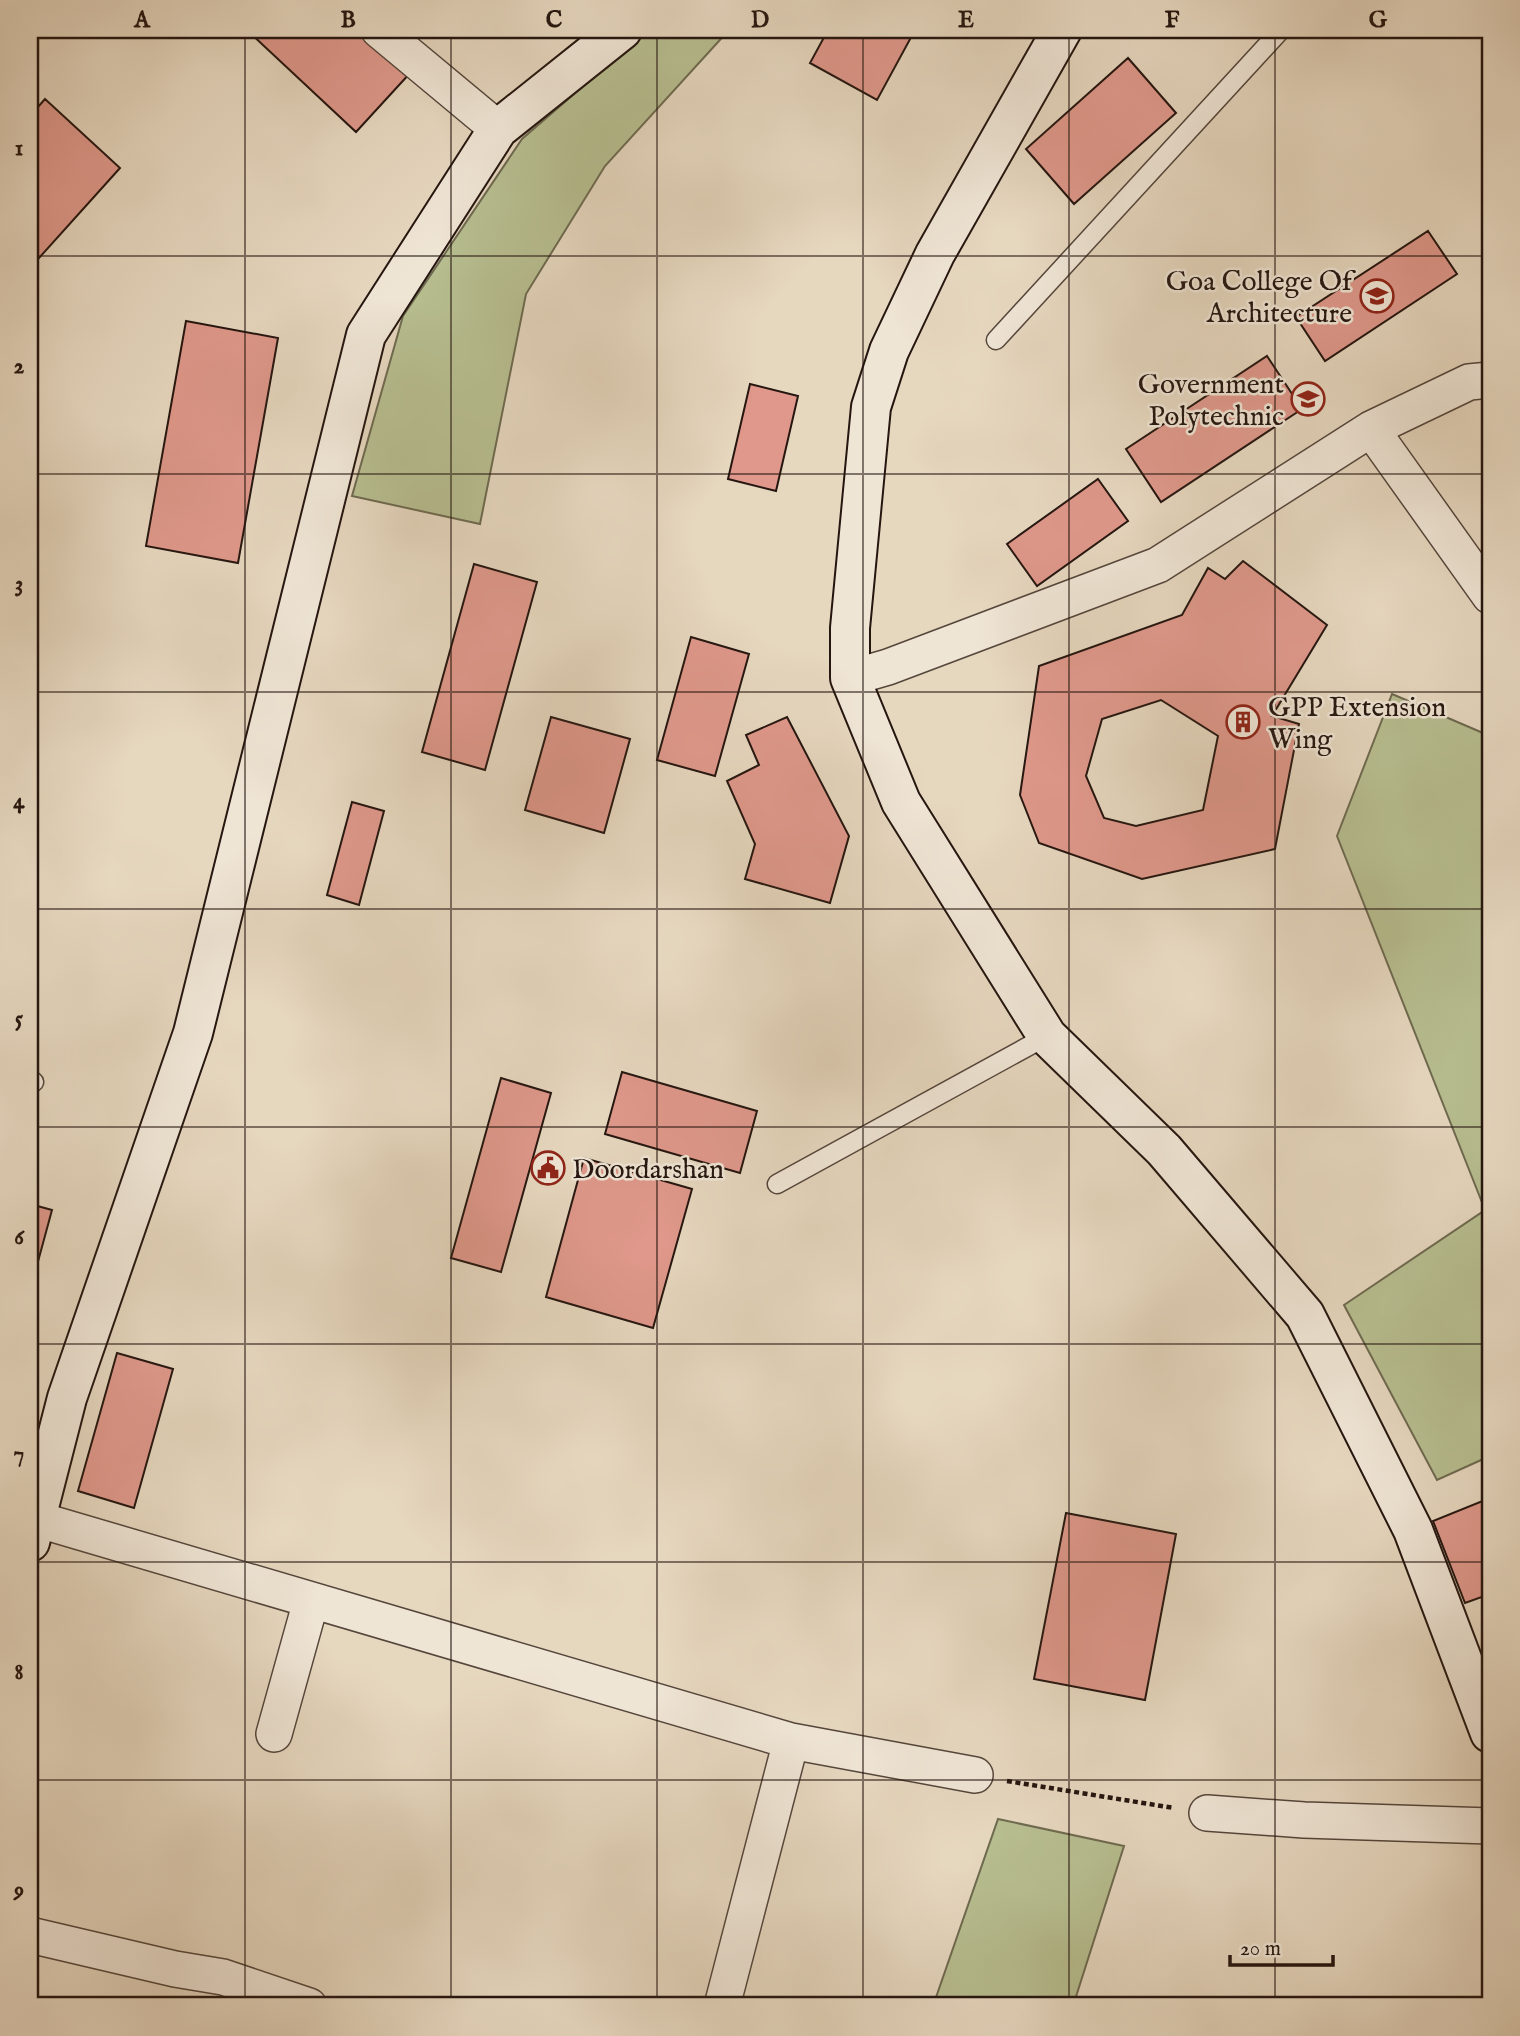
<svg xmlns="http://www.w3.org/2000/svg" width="1520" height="2036" font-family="'IM FELL English',serif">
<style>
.green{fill:#b7be90;stroke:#6e6a50;stroke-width:2}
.building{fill:#df988b;stroke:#251610;stroke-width:2;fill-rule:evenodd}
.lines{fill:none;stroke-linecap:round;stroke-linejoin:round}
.lane-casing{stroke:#55463c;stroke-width:21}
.street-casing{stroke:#55463c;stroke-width:38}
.secondary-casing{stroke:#251610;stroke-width:42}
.path{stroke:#251610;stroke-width:4.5;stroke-dasharray:5 3.5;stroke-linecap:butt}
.lane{stroke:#efe5d5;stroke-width:18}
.street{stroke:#efe5d5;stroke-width:35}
.secondary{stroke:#efe5d5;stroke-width:38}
.grid{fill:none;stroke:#251610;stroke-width:2;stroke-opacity:0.55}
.labels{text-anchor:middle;stroke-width:5;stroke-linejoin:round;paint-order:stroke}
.poi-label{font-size:28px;fill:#251610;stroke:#efe5d5;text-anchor:end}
.neatline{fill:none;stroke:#251610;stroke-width:2.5}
.grid-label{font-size:23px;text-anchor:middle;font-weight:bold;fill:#251610}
</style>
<rect width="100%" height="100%" fill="#e6d7bf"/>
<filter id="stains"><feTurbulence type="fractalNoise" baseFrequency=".00286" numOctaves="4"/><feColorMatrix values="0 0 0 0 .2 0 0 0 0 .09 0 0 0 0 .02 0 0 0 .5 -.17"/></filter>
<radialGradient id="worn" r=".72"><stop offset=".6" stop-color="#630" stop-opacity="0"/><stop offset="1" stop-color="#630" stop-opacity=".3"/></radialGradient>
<!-- green -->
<path class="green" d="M648,30H729L605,166L526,294L480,524L352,496L403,316L522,139Z
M1392,694L1490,736V1456L1437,1480L1344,1305L1485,1210L1337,836Z
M998,1819L1124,1846L1073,2006H933Z"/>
<!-- building -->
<path class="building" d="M247,30H366L411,72L356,132Z
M828,30H915L877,100L810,63Z
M1128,58L1176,113L1074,204L1026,149Z
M45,99L120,168L30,268V116Z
M1428,231L1457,274L1325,361L1296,317Z
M186,321L278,338L238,563L146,546Z
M1267,356L1302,409L1161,502L1126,449Z
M750,384L798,396L776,491L728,479Z
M1098,479L1128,521L1037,586L1007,544Z
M1243,561L1327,625L1272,716L1299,724L1275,849L1142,879L1039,843L1020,795L1039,666L1182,615L1208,568L1225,579ZM1161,700L1218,736L1203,810L1136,826L1104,818L1086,776L1102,719Z
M474,564L537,582L485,770L422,752Z
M691,637L749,654L715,776L657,760Z
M551,717L630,739L604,833L525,810Z
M787,717L849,836L830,903L745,879L755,844L727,781L759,765L746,735Z
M352,802L384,811L359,905L327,895Z
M622,1072L757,1111L740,1173L605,1134Z
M501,1078L551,1093L501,1272L451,1258Z
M584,1158L692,1189L653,1328L546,1297Z
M30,1204L52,1210L30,1291Z
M117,1353L173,1369L134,1508L78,1491Z
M1490,1498V1594L1465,1603L1433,1521Z
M1066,1513L1176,1534L1145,1700L1034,1679Z"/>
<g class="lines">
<defs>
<path id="lane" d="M996,340L1281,30
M30,1079L34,1082
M777,1184L1047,1036"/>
<path id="street" d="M379,30L498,129
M1371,429L1490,596
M850,678L888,667L1158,565L1371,429L1469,382L1490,380
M36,1519L791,1741L975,1775
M274,1734L311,1601
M1207,1813L1304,1820L1490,1826
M30,1935L175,1969L223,1977L309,2006
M722,2006L791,1741"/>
<path id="secondary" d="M1062,30L935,254L889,351L871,407L850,628V678L901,802L1047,1036L1164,1150L1305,1315L1413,1530L1490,1733
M30,1542L67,1398L193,1033L366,335L498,129L622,30"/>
</defs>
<!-- lane casing -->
<use href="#lane" class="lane-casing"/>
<!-- street casing -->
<use href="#street" class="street-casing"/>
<!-- secondary casing -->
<use href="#secondary" class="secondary-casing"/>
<!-- path -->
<path class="path" d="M1007,1781L1174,1808"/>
<!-- lane -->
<use href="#lane" class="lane"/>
<!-- street -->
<use href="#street" class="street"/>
<!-- secondary -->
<use href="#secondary" class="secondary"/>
</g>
<!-- grid -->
<path class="grid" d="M245,30V2006M451,30V2006M657,30V2006M863,30V2006M1069,30V2006M1275,30V2006M30,256H1490M30,474H1490M30,692H1490M30,909H1490M30,1127H1490M30,1344H1490M30,1562H1490M30,1780H1490"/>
<!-- icons -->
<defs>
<symbol id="university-ring" viewBox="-11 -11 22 22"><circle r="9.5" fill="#efe5d5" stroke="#8f2418" stroke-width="1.5"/><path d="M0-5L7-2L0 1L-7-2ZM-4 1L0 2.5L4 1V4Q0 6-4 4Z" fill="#8f2418"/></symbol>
<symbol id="building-ring" viewBox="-11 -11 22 22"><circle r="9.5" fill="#efe5d5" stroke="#8f2418" stroke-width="1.5"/><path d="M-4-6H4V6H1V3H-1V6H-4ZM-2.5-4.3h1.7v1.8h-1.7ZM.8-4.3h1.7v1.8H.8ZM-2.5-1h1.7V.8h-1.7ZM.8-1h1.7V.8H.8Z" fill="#8f2418"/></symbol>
<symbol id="civic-ring" viewBox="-11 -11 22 22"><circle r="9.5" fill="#efe5d5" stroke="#8f2418" stroke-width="1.5"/><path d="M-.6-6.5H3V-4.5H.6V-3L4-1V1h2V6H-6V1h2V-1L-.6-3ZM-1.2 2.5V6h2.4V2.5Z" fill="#8f2418"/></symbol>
</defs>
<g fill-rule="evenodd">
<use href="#university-ring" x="1358" y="277" width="38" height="38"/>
<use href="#university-ring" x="1289" y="380" width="38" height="38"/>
<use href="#building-ring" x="1224" y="703" width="38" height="38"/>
<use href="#civic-ring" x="529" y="1149" width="38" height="38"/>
</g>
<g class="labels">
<!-- poi labels -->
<g class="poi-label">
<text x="1352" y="290">Goa College Of<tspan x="1352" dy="32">Architecture</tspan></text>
<text x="1284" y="393">Government<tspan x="1284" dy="32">Polytechnic</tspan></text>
<text x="1268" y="716" text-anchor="start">GPP Extension<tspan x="1268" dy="32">Wing</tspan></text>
<text x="572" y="1178" text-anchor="start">Doordarshan</text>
</g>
</g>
<!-- margin -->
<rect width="1520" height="2036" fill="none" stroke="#e6d7bf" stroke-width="77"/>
<!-- scale -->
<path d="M1230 1955v10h103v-10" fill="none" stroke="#251610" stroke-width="3.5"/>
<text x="1240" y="1955" font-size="21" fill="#251610" stroke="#efe5d5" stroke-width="5" paint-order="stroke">20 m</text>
<rect x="38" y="38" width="1444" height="1959" class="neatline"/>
<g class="grid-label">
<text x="142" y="27">A</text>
<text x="348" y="27">B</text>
<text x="554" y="27">C</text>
<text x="760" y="27">D</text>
<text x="966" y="27">E</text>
<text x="1172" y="27">F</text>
<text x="1378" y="27">G</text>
<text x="19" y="155">1</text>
<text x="19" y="373">2</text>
<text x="19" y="591">3</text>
<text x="19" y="808">4</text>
<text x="19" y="1026">5</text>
<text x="19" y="1244">6</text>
<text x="19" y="1461">7</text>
<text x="19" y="1679">8</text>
<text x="19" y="1897">9</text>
</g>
<rect width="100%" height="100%" filter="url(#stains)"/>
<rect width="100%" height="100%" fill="url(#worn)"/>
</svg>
